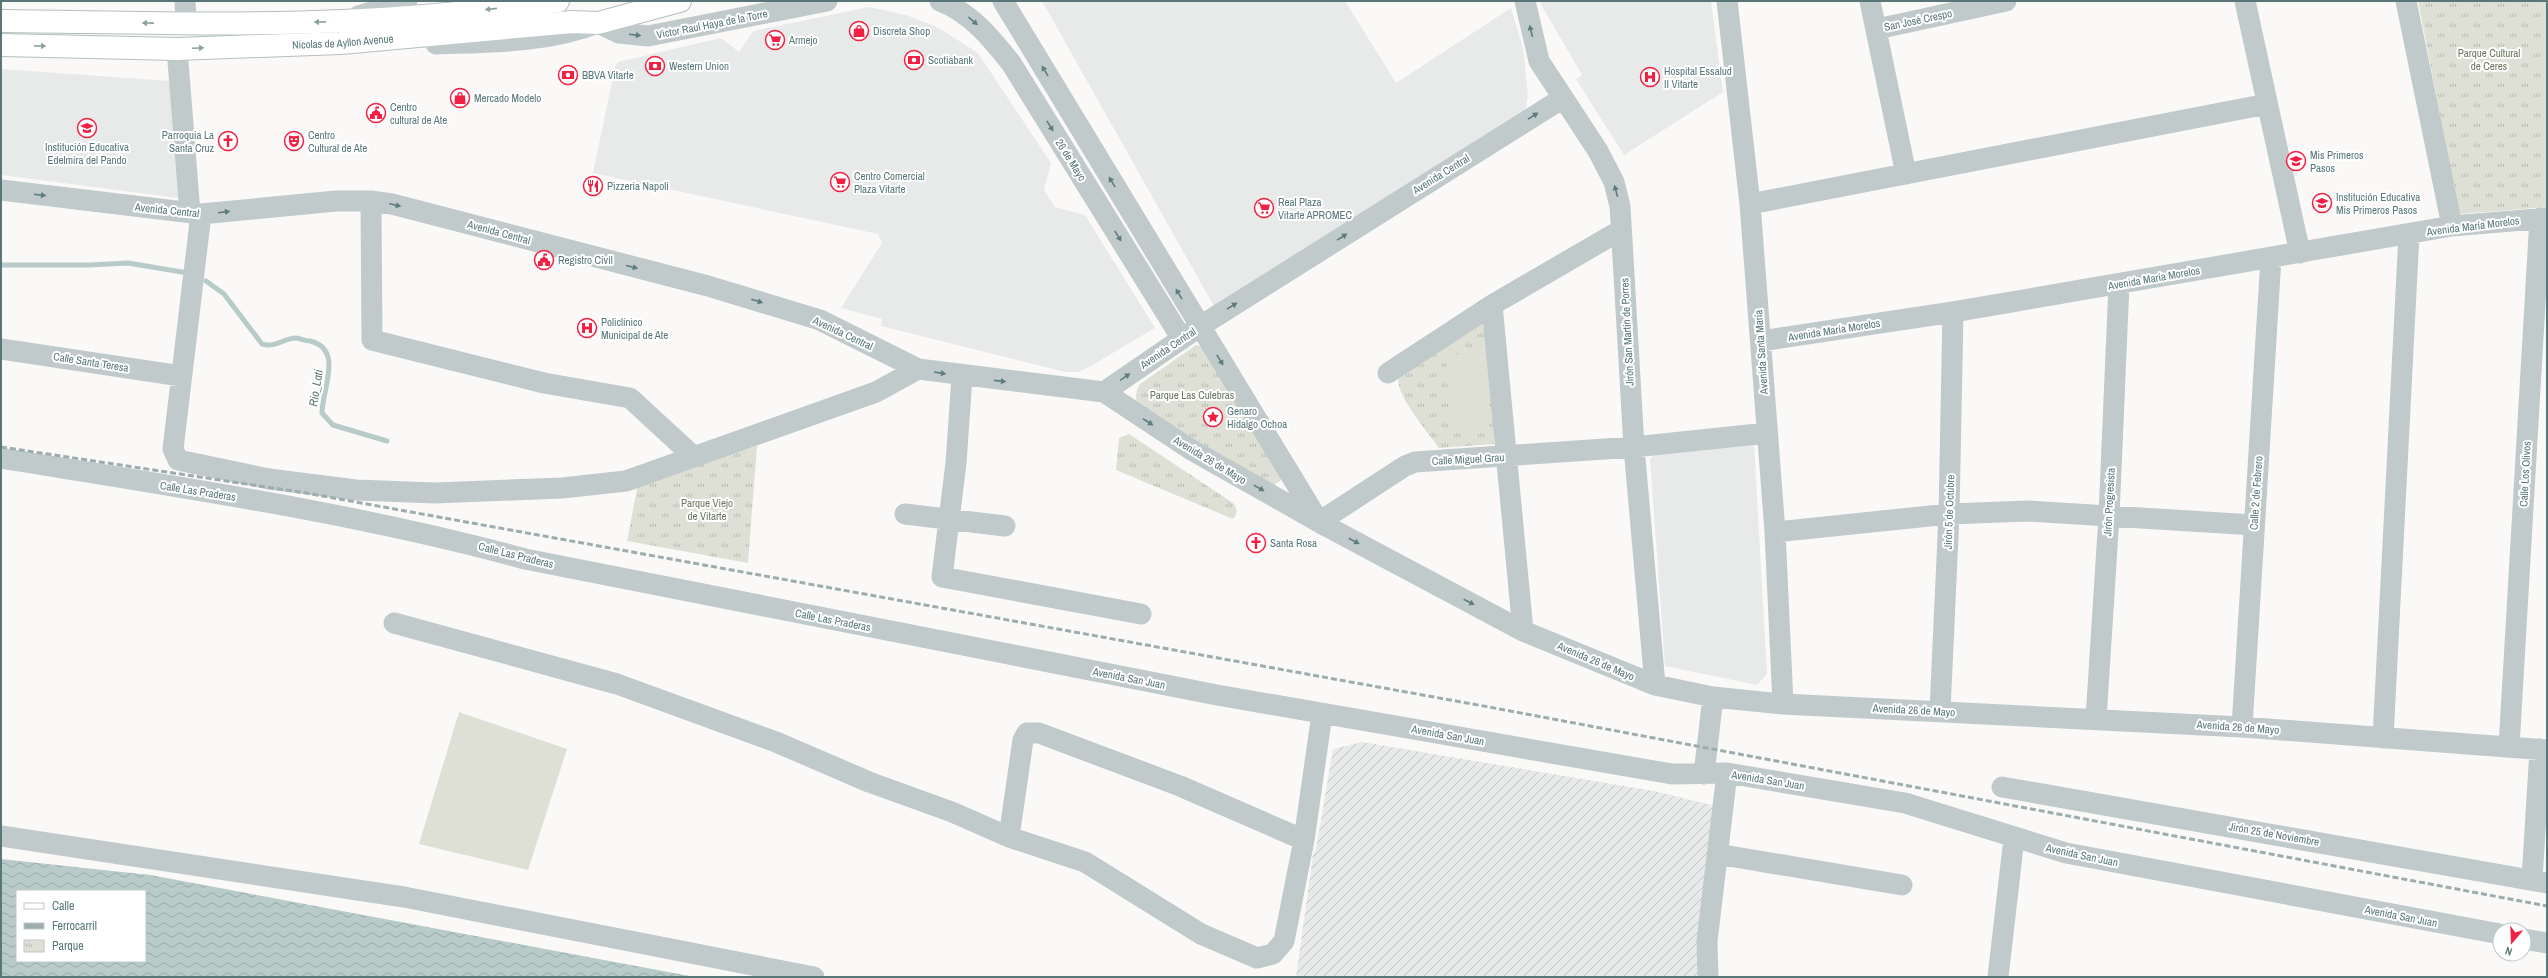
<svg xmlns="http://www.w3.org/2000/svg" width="2548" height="978" font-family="'Archivo Narrow',sans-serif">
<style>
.built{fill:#e8eae9}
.industrial{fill:url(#industrial-furrows)}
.park{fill:url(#park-tufts)}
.pitch{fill:#dee0d6}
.water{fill:url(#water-waves);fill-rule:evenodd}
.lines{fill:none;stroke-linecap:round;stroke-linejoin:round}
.stream{stroke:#b8cbc9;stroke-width:5}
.major-casing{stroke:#b4bebf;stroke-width:24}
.minor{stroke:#c0caca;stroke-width:21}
.major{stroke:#fff;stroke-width:22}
.rail{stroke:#9dadae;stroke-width:3;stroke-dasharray:6 3;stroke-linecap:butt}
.oneway{fill:#8ba0a1}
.oneway2{fill:#5e7b7d}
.labels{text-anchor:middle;stroke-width:4;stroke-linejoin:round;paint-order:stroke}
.street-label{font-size:11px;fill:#597779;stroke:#fff}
.poi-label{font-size:11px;fill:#597779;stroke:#fff;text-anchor:start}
.park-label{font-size:11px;fill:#6c775e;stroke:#fff}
.water-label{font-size:12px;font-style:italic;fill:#587773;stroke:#fff}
</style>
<defs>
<pattern id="industrial-furrows" width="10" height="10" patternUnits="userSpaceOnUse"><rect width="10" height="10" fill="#e8eae9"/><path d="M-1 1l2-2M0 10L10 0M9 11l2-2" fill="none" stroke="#bfc2c2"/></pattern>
<pattern id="park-tufts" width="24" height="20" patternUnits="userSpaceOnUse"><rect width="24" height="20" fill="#dee0d6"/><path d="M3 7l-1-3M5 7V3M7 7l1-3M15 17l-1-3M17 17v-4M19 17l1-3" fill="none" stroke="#b7bab2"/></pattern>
<pattern id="water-waves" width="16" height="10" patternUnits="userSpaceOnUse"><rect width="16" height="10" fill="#b8cbc9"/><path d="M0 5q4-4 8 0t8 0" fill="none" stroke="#99aaa8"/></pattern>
</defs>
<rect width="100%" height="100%" fill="#faf9f8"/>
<!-- built -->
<path class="built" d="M1042,1H1345L1396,83L1511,8L1523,48L1528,95L1526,108L1215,308Z
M1539,1H1711L1723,92L1624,155L1576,79L1582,75Z
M869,7L906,15L939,28L978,53L1051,163L1044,190L1055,207L1085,215L1155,328L1089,367L1079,372H1065L881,326L882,319L841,308L882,243L878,234L593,173L615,67L618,62L721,38L739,52L753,31Z
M1,69L170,81L179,198L1,175Z
M1754,444L1767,674L1757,685L1665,666L1650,459L1656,452Z"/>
<!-- industrial -->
<path class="industrial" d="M1362,742L1654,791L1716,806L1699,977H1296L1313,855L1316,849L1333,749Z"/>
<!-- park -->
<path class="park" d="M2418,1H2547V207L2459,214Z
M1489,318L1494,444L1439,448C1429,433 1393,393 1399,376Z
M1196,345L1207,348L1284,474L1280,481L1272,486L1139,408C1135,398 1135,393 1140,384Z
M1129,434L1233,503C1238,510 1238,513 1233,519L1116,470L1119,438Z
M757,446L748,563L627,541L638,484Z"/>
<!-- pitch -->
<path class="pitch" d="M1484,353L1488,431L1450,433L1446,355Z
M459,712L567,749L528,870L419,844Z"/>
<!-- water -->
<path class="water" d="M1,859L150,875L695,977H1ZM17,891H145V961H17Z"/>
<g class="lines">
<!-- stream -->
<path class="stream" d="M1,265H89L128,263L188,273
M206,281L224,294L262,344C276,348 282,339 295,338C299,338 305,341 310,341C344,349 322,390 322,413L333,425L387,441"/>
<defs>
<g id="major">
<path d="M1,21C115,22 229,26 343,21C415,18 486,11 558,1"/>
<path id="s1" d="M1,45L177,49L341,43L572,22L598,23L680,1"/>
</g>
</defs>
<!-- major casing -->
<use href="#major" class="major-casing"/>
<!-- minor -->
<path class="minor" d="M185,1L186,23
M940,1C971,13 991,38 1011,63L1182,339
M1003,1L1318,520
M1525,1L1539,61L1598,151L1614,182L1620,206L1634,447L1655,685
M1727,1L1750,204L1775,532L1783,704
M1870,1L1906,174
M2245,1L2300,253
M2406,1L2452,226
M358,16L407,1
M1877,29L2006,1
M436,44C490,42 547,43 598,23L619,33L648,36L827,1
M177,49L190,213
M1,190L201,214L336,201H371L392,204L708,286L820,320L918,369L1104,392L1199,327L1563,98
M371,201L372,340L544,383L630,398L693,456
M1750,204L2267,104
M201,214L173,449L178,460L269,479L356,490L435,493L562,488L626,481L876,392L918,369
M1492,305L1523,631
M1761,341L1953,312L2452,226L2547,218
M1,349L181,376
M1388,373L1492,305L1621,230
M962,377L956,463L942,577L1141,614
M1104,392L1190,449L1326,526L1523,631L1655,685L1713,697L1783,704L2242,727L2547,750
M1,458C177,487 353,512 525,559L1217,695L1672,774L1727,773L1905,803L2066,853L2500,934
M905,514L1005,526
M1319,522L1405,466L1415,462L1634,447L1767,433
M1775,532L1949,514L2028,511L2254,525
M394,623L617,684L776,742L869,782L952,812L1009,837L1085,862L1201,934L1257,958L1273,954L1284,941L1304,840L1322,714
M1940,711L1949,514L1953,312
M2096,719L2109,516L2119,284
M2242,727L2271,258
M2383,738L2409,234
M2509,747L2540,218
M1704,774L1713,697
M2002,787L2547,883
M1,836L404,897L814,977
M1009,837L1023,740L1027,733H1039L1180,786L1304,840
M1717,854L1902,885
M2532,880L2540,749
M2524,939L2547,943
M1708,977L1707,941L1727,773
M1998,977L2014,838"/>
<!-- major -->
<use href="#major" class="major"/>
<!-- rail -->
<path class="rail" d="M1,447L306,493L1489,707L2547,906"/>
</g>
<!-- one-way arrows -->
<defs><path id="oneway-solid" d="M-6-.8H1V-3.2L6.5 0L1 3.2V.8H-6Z"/></defs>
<g class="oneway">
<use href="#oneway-solid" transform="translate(491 9) rotate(174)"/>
<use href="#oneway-solid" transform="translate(320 22) rotate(179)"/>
<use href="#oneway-solid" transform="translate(148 23) rotate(-179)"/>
<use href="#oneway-solid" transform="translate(40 46) rotate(1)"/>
<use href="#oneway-solid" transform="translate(198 48) rotate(-2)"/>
</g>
<g class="oneway2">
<use href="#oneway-solid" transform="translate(973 21) rotate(40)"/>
<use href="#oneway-solid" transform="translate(1531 31) rotate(-104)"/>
<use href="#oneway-solid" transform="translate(635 35) rotate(7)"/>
<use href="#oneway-solid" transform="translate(1045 71) rotate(-121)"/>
<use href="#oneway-solid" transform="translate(1533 116) rotate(-32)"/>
<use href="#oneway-solid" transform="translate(1050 126) rotate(58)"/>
<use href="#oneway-solid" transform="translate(1112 182) rotate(-121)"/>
<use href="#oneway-solid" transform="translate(1616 191) rotate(-105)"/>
<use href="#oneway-solid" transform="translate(40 195) rotate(7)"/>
<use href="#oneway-solid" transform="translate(395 205) rotate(14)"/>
<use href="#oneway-solid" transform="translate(224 212) rotate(-7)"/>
<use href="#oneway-solid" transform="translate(1118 236) rotate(58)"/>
<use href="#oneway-solid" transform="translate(1342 237) rotate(-32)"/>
<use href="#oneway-solid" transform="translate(632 267) rotate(14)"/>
<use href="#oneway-solid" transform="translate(1179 294) rotate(-121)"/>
<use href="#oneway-solid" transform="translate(757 301) rotate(17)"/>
<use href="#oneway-solid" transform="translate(1232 306) rotate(-32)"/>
<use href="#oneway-solid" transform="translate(1220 360) rotate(58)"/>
<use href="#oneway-solid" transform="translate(940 373) rotate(9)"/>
<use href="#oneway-solid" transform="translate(1125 377) rotate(-34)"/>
<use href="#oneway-solid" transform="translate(1000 381) rotate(6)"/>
<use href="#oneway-solid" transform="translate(1148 422) rotate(33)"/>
<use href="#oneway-solid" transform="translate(1259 488) rotate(29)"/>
<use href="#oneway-solid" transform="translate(1354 541) rotate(28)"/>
<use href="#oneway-solid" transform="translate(1469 602) rotate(28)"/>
</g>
<!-- icons -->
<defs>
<symbol id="shop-ring" viewBox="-11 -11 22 22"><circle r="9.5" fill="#fff" stroke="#f22042" stroke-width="1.5"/><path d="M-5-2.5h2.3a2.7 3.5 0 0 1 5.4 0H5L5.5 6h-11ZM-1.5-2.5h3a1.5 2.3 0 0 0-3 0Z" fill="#f22042"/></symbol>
<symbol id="supermarket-ring" viewBox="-11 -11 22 22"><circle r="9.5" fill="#fff" stroke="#f22042" stroke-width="1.5"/><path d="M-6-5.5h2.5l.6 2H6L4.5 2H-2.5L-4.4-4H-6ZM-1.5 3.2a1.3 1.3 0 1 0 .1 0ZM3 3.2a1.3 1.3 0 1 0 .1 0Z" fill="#f22042"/></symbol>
<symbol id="bank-ring" viewBox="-11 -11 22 22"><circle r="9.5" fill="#fff" stroke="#f22042" stroke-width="1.5"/><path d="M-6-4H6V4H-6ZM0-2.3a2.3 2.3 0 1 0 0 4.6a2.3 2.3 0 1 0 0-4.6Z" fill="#f22042"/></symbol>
<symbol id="hospital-ring" viewBox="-11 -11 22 22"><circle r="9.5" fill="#fff" stroke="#f22042" stroke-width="1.5"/><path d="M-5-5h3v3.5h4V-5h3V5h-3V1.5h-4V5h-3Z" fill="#f22042"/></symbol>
<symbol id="civic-ring" viewBox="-11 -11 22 22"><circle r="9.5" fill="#fff" stroke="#f22042" stroke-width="1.5"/><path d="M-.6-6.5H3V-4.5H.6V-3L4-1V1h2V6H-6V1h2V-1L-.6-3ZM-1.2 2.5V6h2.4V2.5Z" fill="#f22042"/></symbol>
<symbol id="school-ring" viewBox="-11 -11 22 22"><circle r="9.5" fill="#fff" stroke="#f22042" stroke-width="1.5"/><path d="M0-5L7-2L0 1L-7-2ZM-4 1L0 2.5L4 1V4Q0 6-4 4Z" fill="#f22042"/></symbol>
<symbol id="church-ring" viewBox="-11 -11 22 22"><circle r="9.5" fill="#fff" stroke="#f22042" stroke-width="1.5"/><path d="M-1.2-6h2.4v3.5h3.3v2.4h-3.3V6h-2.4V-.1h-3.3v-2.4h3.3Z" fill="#f22042"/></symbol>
<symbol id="theatre-ring" viewBox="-11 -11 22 22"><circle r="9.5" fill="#fff" stroke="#f22042" stroke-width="1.5"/><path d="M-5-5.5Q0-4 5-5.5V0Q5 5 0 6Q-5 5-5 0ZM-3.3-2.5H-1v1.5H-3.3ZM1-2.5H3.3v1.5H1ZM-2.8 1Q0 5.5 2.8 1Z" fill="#f22042"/></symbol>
<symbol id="restaurant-ring" viewBox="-11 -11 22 22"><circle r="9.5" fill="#fff" stroke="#f22042" stroke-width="1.5"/><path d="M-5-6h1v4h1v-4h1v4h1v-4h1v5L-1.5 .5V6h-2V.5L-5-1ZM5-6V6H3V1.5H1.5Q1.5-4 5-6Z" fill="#f22042"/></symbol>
<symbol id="sight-ring" viewBox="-11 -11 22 22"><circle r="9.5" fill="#fff" stroke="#f22042" stroke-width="1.5"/><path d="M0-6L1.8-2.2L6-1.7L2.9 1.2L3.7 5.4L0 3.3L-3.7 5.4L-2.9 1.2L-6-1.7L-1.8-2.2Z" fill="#f22042"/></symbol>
</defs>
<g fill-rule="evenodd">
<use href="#shop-ring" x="848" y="20" width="22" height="22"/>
<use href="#supermarket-ring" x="764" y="29" width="22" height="22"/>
<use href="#bank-ring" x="903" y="49" width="22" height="22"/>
<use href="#bank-ring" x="644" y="55" width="22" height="22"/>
<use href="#bank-ring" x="557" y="64" width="22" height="22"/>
<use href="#hospital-ring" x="1639" y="66" width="22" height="22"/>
<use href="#shop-ring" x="449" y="87" width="22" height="22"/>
<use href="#civic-ring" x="365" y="102" width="22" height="22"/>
<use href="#school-ring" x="76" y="117" width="22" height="22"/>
<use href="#church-ring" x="217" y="130" width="22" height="22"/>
<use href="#theatre-ring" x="283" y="130" width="22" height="22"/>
<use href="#school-ring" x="2285" y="150" width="22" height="22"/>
<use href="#supermarket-ring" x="829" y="171" width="22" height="22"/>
<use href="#restaurant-ring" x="582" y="175" width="22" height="22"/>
<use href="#school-ring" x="2311" y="192" width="22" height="22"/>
<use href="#supermarket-ring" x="1253" y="197" width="22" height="22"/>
<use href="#civic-ring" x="533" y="249" width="22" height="22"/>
<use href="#hospital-ring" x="576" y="317" width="22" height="22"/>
<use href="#sight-ring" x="1202" y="406" width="22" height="22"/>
<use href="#church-ring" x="1245" y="532" width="22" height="22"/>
</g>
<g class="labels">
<!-- street labels -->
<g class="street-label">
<text transform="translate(1918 20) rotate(-12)" y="4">San José Crespo</text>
<text transform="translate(712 24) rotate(-11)" y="4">Victor Raul Haya de la Torre</text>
<text dy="4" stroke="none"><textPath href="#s1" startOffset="342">Nicolas de Ayllon Avenue</textPath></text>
<text transform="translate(1071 160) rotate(58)" y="4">26 de Mayo</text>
<text transform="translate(1441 174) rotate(-32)" y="4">Avenida Central</text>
<text transform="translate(167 210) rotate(6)" y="4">Avenida Central</text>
<text transform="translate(2473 226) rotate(-7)" y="4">Avenida María Morelos</text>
<text transform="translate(499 232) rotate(15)" y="4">Avenida Central</text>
<text transform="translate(2154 278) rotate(-10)" y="4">Avenida María Morelos</text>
<text transform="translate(1834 330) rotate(-9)" y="4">Avenida María Morelos</text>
<text transform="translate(1627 332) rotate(-93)" y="4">Jirón San Martín de Porres</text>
<text transform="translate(843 333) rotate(25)" y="4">Avenida Central</text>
<text transform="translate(1168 348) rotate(-34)" y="4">Avenida Central</text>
<text transform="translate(1761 352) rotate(-94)" y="4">Avenida Santa María</text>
<text transform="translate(91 362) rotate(9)" y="4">Calle Santa Teresa</text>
<text transform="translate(1468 459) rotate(-3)" y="4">Calle Miguel Grau</text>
<text transform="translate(1210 460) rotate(31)" y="4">Avenida 26 de Mayo</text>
<text transform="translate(2525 474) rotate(-87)" y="4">Calle Los Olivos</text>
<text transform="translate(198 491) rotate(9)" y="4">Calle Las Praderas</text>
<text transform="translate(2256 493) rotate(-86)" y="4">Calle 2 de Febrero</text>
<text transform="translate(2109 502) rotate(-87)" y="4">Jirón Progresista</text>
<text transform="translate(1949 512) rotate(-88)" y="4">Jirón 5 de Octubre</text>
<text transform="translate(516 555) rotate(14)" y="4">Calle Las Praderas</text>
<text transform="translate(833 620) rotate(11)" y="4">Calle Las Praderas</text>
<text transform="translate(1596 661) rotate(23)" y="4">Avenida 26 de Mayo</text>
<text transform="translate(1129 678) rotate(11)" y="4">Avenida San Juan</text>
<text transform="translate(1914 710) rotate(3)" y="4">Avenida 26 de Mayo</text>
<text transform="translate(2238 727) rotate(4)" y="4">Avenida 26 de Mayo</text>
<text transform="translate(1448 735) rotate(10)" y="4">Avenida San Juan</text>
<text transform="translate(1768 780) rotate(9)" y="4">Avenida San Juan</text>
<text transform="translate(2274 834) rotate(10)" y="4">Jirón 25 de Noviembre</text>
<text transform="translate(2082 855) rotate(12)" y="4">Avenida San Juan</text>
<text transform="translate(2401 916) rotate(11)" y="4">Avenida San Juan</text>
</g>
<!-- poi labels -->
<g class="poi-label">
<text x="873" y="35">Discreta Shop</text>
<text x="789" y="44">Armejo</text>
<text x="928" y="64">Scotiabank</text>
<text x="669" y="70">Western Union</text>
<text x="1664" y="75">Hospital Essalud<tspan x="1664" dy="13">II Vitarte</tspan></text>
<text x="582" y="79">BBVA Vitarte</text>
<text x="474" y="102">Mercado Modelo</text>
<text x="390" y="111">Centro<tspan x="390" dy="13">cultural de Ate</tspan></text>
<text x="214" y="139" text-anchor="end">Parroquia La<tspan x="214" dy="13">Santa Cruz</tspan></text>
<text x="308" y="139">Centro<tspan x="308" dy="13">Cultural de Ate</tspan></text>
<text x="87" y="151" text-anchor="middle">Institución Educativa<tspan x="87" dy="13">Edelmira del Pando</tspan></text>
<text x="2310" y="159">Mis Primeros<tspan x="2310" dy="13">Pasos</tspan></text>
<text x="854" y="180">Centro Comercial<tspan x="854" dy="13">Plaza Vitarte</tspan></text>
<text x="607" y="190">Pizzeria Napoli</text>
<text x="2336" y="201">Institución Educativa<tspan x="2336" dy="13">Mis Primeros Pasos</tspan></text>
<text x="1278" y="206">Real Plaza<tspan x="1278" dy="13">Vitarte APROMEC</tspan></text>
<text x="558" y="264">Registro Civil</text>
<text x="601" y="326">Policlínico<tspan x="601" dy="13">Municipal de Ate</tspan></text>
<text x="1227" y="415">Genaro<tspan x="1227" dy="13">Hidalgo Ochoa</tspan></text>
<text x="1270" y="547">Santa Rosa</text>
</g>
<!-- park labels -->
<g class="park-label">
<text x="2489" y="57">Parque Cultural<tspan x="2489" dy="13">de Ceres</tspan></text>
<text x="1192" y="399">Parque Las Culebras</text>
<text x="707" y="507">Parque Viejo<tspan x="707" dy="13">de Vitarte</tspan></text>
</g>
<!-- water labels -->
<g class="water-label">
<text transform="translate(316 388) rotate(-81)" y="4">Rio_Lati</text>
</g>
</g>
<!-- border -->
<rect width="2548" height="978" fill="none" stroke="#597779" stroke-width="4"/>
<!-- legend -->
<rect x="16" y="890" width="130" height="72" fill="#ffffff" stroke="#bdc9c9"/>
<rect x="24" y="903" width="20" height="6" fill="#ffffff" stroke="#bdc9c9"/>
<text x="52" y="910" font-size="12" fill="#597779">Calle</text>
<rect x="24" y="923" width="20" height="6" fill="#9dadae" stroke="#bdc9c9"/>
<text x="52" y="930" font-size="12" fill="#597779">Ferrocarril</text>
<rect x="24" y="940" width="20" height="12" fill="url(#park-tufts)" stroke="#bdc9c9"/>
<text x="52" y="950" font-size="12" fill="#597779">Parque</text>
<!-- north arrow -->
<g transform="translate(2512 942) rotate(199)"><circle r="19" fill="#ffffff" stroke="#bdc9c9"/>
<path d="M0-3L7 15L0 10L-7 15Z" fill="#f22042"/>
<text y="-6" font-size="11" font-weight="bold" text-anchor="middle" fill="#597779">N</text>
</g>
</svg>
